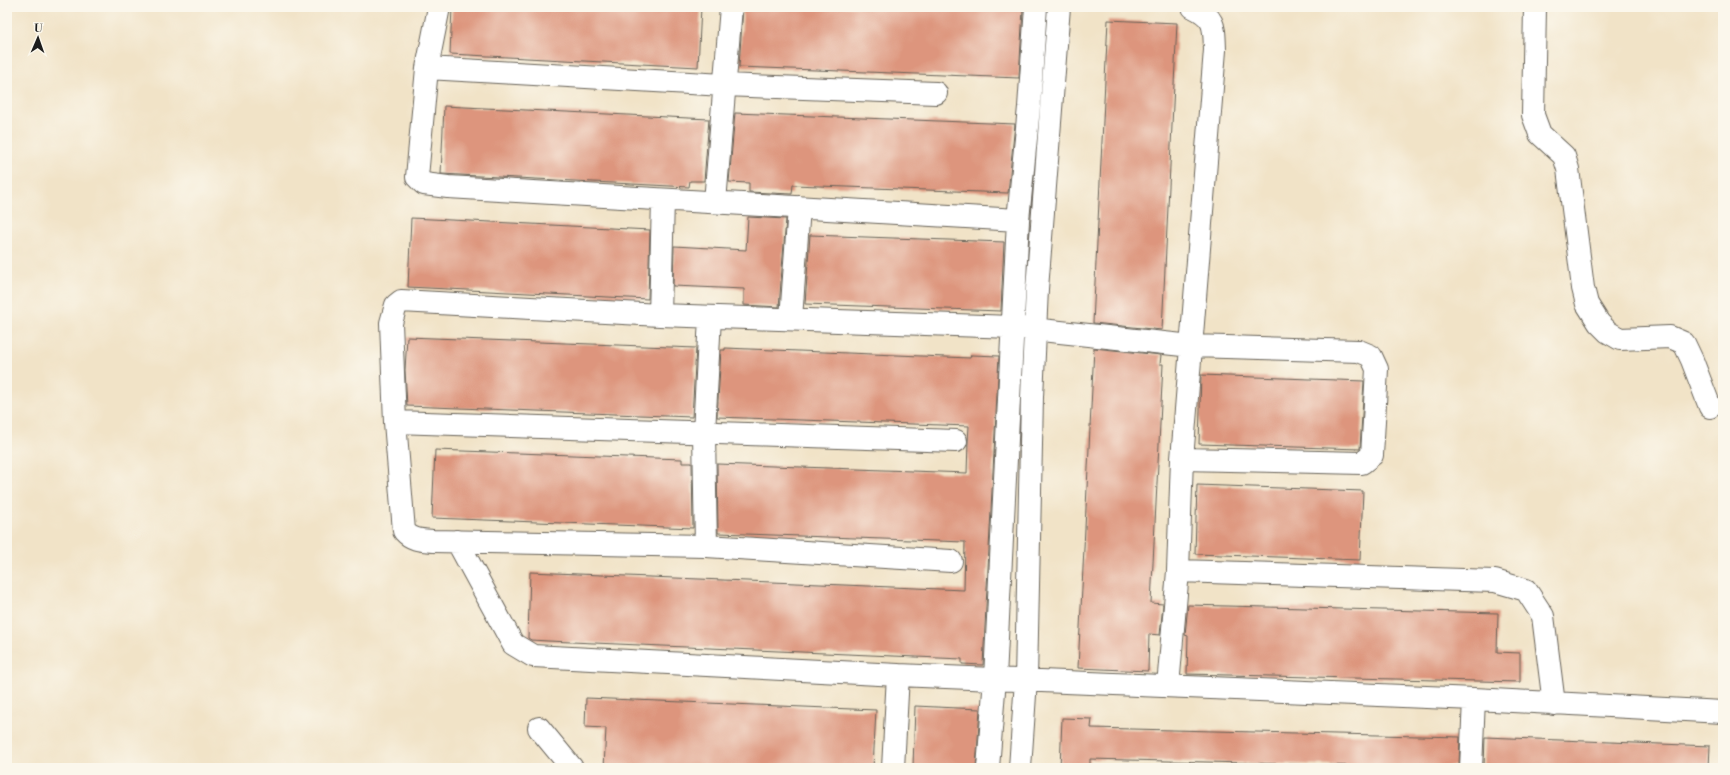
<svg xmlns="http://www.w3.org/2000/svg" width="1730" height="775" font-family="'Libre Bodoni',serif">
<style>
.building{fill:#dd957d}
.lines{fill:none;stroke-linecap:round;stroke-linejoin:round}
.street-casing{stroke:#676258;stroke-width:24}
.street{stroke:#fff;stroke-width:22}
</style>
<rect width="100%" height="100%" fill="#fbf7ec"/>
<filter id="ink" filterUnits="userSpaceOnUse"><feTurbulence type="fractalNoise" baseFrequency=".025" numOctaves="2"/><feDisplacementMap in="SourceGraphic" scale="8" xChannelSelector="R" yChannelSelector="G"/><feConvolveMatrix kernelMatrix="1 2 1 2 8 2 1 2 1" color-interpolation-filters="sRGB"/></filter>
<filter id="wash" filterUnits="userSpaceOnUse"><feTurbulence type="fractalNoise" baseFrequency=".012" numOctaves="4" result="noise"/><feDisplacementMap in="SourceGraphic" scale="16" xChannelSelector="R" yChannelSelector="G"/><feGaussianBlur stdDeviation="0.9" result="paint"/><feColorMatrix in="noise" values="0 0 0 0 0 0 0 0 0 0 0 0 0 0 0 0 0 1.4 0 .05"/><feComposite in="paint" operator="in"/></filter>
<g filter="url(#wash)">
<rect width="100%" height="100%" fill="#f1e3c7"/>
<g id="blocks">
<!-- building -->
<path class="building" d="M452,7H701L698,67L450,54Z
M743,7H983L1023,9L1019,78L739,67Z
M1108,20L1177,23L1162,330L1093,323Z
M444,106L709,119L704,181H690L689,187L441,174Z
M735,113L1015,124L1008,193L793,185L792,194L749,192V183L729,182Z
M748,217L786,219L779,307L744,305V289L673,286L674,246L746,250Z
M411,218L650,230L648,299L408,287Z
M810,235L1004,242L1001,311L805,304Z
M407,337L696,348L692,417L407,406L405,370Z
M725,348L970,358L971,355L999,356L983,665L962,664V659L548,641L531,640L528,638L530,572L964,590L965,542L718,533L717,464L967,473L968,442L969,426L717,417L721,350H725Z
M1094,348L1161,355L1160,364H1163L1151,603L1163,604L1160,635L1149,634L1148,671L1078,668Z
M1201,375L1364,381L1360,449L1199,444Z
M435,450L682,459V463H692L693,528L432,518Z
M1197,485L1363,491L1360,560L1195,554Z
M1188,605L1498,613L1497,652L1520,653V682L1187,674L1188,636L1185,635Z
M586,698L876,710L873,768H604L606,728L585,727Z
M915,706L980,709L976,768L913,767Z
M1062,718L1092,719L1091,728L1460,737L1459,766H1449V768H1439L1090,759V768H1060Z
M1485,737L1710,746L1709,768H1484Z"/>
</g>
</g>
<g filter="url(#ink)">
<use href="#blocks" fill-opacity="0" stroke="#676258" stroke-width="1"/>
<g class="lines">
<defs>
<path id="street" d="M439,7L427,68L417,177L424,184L448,187L1018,220
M1535,7L1533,115L1540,134L1564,156L1568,169L1583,288L1587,304L1599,323L1608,332L1620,339L1670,337L1684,343L1692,360L1710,407
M427,68L724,85L936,93
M715,202L731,7
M660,315L663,200
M791,319L799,207
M395,422L956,441
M457,541L513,644L533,656L898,675L1474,699L1723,712
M706,546L704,433L710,317
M951,561L706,546L433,541C421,540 412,540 404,531L395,422L391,323L396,305L401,301L660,315L1013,327L1192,346L1359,351L1371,356L1377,369L1372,455L1362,463L1182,459
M1178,571L1495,581L1526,590L1543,616L1554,704
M1168,686L1178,571L1182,459L1215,50C1214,27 1216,18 1193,7
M539,728L572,768
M893,768L898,675
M988,768L995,678L1018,220L1029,107L1036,7
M1020,768L1026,680L1032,397L1037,289L1059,7
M1471,768L1474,699"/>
</defs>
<!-- street casing -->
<use href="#street" class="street-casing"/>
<!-- street -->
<use href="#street" class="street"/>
</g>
</g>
<!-- margin -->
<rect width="1730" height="775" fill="none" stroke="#fbf7ec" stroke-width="24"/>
<!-- north arrow -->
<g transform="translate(38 38) rotate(2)" stroke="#fbf7ec" stroke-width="3" paint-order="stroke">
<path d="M0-3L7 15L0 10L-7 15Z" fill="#1c1c1c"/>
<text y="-6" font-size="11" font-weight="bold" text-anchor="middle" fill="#1c1c1c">U</text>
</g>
</svg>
